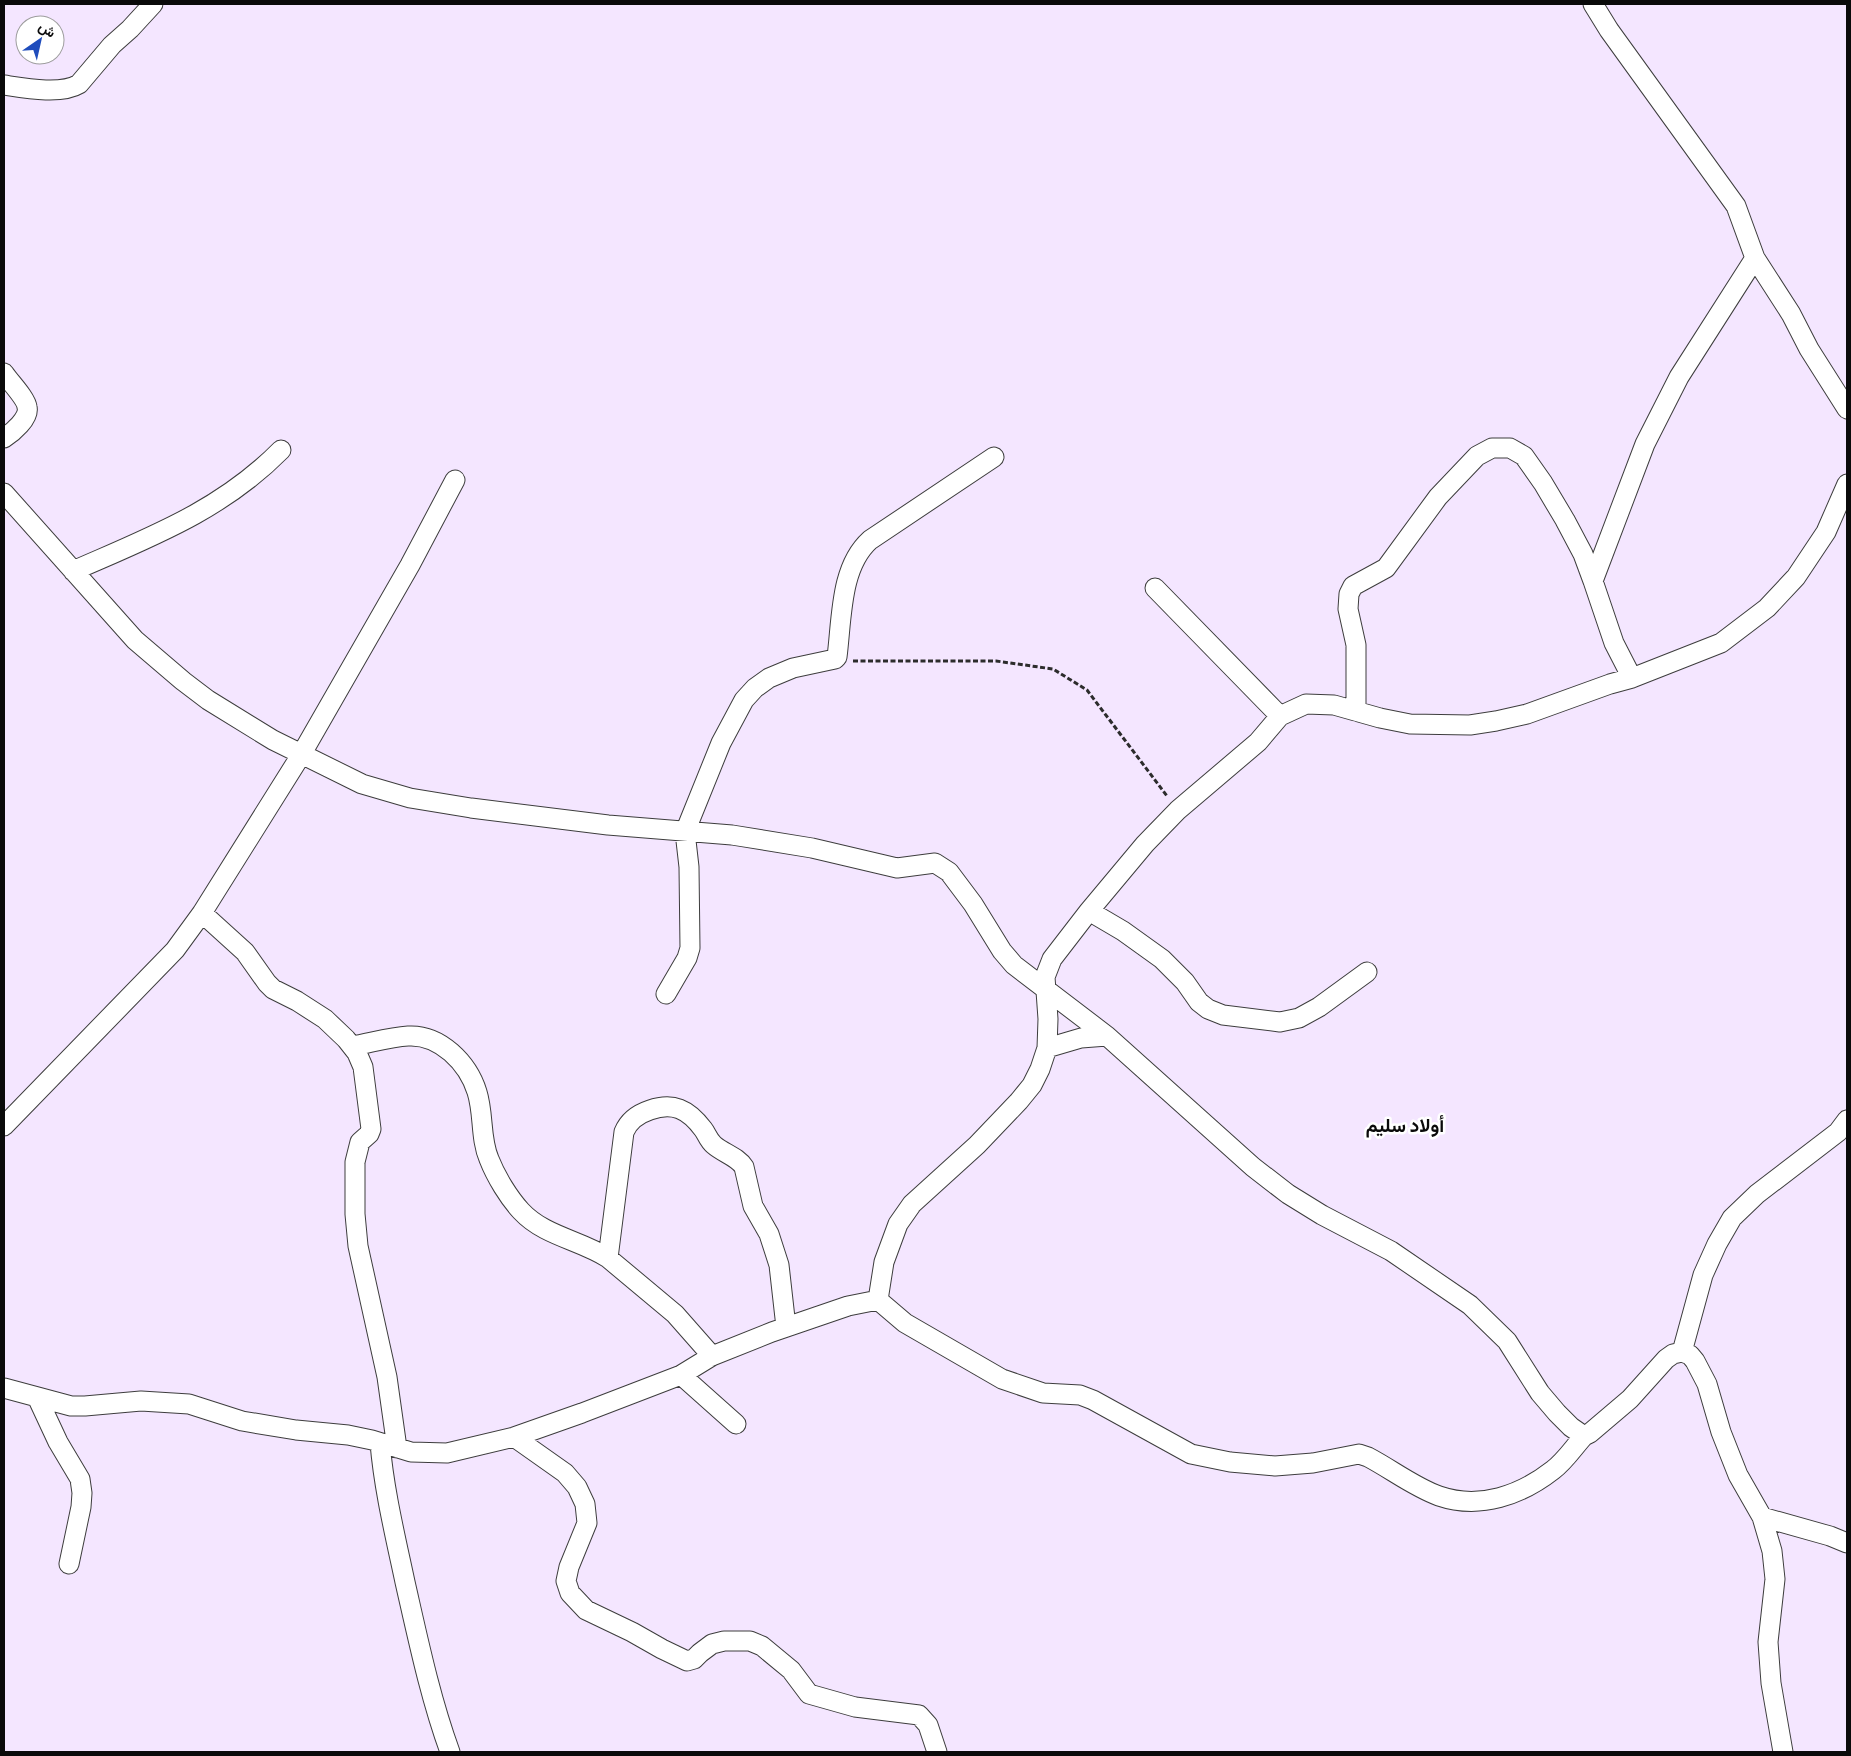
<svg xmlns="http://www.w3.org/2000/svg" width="1851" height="1756" font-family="Literata,Vazirmatn,serif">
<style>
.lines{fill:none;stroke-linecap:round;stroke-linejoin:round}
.street-casing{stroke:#3d3d3d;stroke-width:21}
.path{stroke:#2c2c2c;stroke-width:3;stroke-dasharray:5 2.5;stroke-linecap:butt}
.street{stroke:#fff;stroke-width:19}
.labels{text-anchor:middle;stroke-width:5;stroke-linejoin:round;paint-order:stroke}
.district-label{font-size:19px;font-weight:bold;fill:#0a0a0a;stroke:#fff}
</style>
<rect width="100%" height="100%" fill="#f4e6ff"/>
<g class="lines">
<defs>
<path id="street" d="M1593,4L1609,30L1736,206L1755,258L1791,314L1809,349L1847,409
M4,85C24,88 61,95 79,84L112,45L130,29L153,4
M4,373C9,381 26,398 27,407C30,418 12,433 4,438
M4,493L135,640L183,681L208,700L273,740L362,784L410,798L471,808L608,825L732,835L812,848L897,868L935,863L949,872L973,904L1002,951L1014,965L1107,1036L1253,1167L1288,1194L1322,1215L1391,1251L1470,1305L1507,1341L1540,1393L1557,1413L1571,1427L1584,1436
M73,571C148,538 221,511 281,450
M1155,588L1280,716
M1632,678L1614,643L1593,581L1645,444L1679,377L1755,258
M1356,711V645L1348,609L1349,594L1353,586L1386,568L1438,497L1477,456L1492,448H1510L1524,456L1543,483L1565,520L1583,554L1593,581
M1089,911L1123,931L1162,959L1185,982L1199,1002L1208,1009L1223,1015L1280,1022L1299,1018L1319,1007L1367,972
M202,913L245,952L267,983L273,989L297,1001L325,1019L346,1039L357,1053L363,1067L371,1129L369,1134L360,1142L355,1162V1214L358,1246L387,1377L397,1448
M666,994L687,958L690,948L689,867L685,832L721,743L744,700L755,688L769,678L793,668L835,659L837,657C842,618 840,567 870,540L994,457
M352,1046C370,1043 390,1037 408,1036C440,1034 468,1063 477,1092C484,1114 480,1138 489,1159C496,1177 509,1198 521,1211C544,1236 580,1240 608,1258L675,1314L712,1356
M1047,1048L1081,1038L1107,1036
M4,1126L175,950L202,913L301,755L410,565L455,480
M608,1258L624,1132C629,1120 638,1114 650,1110C673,1102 688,1109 703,1129C707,1134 708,1140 714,1145C723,1153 738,1157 744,1167L753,1206L769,1234L779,1265L786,1327
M878,1300L884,1262L898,1224L912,1204L977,1145L1019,1101L1032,1085L1040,1069L1047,1048L1048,1019L1045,977L1052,959L1089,911L1145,844L1178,810L1258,742L1280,716L1306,704L1334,705L1380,718L1410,724L1470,725L1496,721L1527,714L1610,684L1632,678L1721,643L1767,608L1796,577L1826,532L1847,484
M878,1300L905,1323L1002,1379L1043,1393L1080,1395L1093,1400L1191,1454L1230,1462L1275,1466L1313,1463L1359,1454L1368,1457C1391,1469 1414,1487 1439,1496C1480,1510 1521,1495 1553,1470C1565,1461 1574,1447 1584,1436L1590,1433L1630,1399L1666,1359L1673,1354L1682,1352L1690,1355L1695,1361L1707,1384L1721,1432L1738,1475L1762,1517L1772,1551L1775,1579L1768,1642L1771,1683L1783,1752
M1682,1352L1703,1275L1717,1244L1732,1218L1757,1194L1838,1132L1847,1120
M681,1375L736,1424
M4,1388L71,1406H85L141,1401L189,1404L242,1421L296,1430L348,1435L372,1440L411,1452L447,1453L514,1437L582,1413L681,1375L712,1356L772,1332L848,1306L878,1300
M37,1397L58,1442L80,1479L82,1493L81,1507L69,1564
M514,1437L565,1473L577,1487L585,1504L587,1523L569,1567L566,1581L570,1593L586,1610L632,1632L662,1649L687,1661L694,1659L700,1653L712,1644L724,1641H750L762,1646L791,1670L809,1694L855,1707L919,1715L928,1725L937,1752
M380,1443C384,1490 395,1535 405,1582C418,1639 430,1697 450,1752
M1762,1517L1830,1536L1847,1543"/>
</defs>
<!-- street casing -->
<use href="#street" class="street-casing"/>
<!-- path -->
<path class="path" d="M853,661H996L1053,669L1087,690L1167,796"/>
<!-- street -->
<use href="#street" class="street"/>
</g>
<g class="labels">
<!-- district labels -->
<g class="district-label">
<text x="1405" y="1132">أولاد سليم</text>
</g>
</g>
<!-- border -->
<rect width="1851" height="1756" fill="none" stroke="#0a0a0a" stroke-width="10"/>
<!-- north arrow -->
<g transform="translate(40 40) rotate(34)"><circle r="24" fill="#ffffff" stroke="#9d9d9d"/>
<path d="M0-4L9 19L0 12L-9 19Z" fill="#1f4cbc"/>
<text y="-8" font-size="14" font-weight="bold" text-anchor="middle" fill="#0a0a0a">ش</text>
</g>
</svg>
